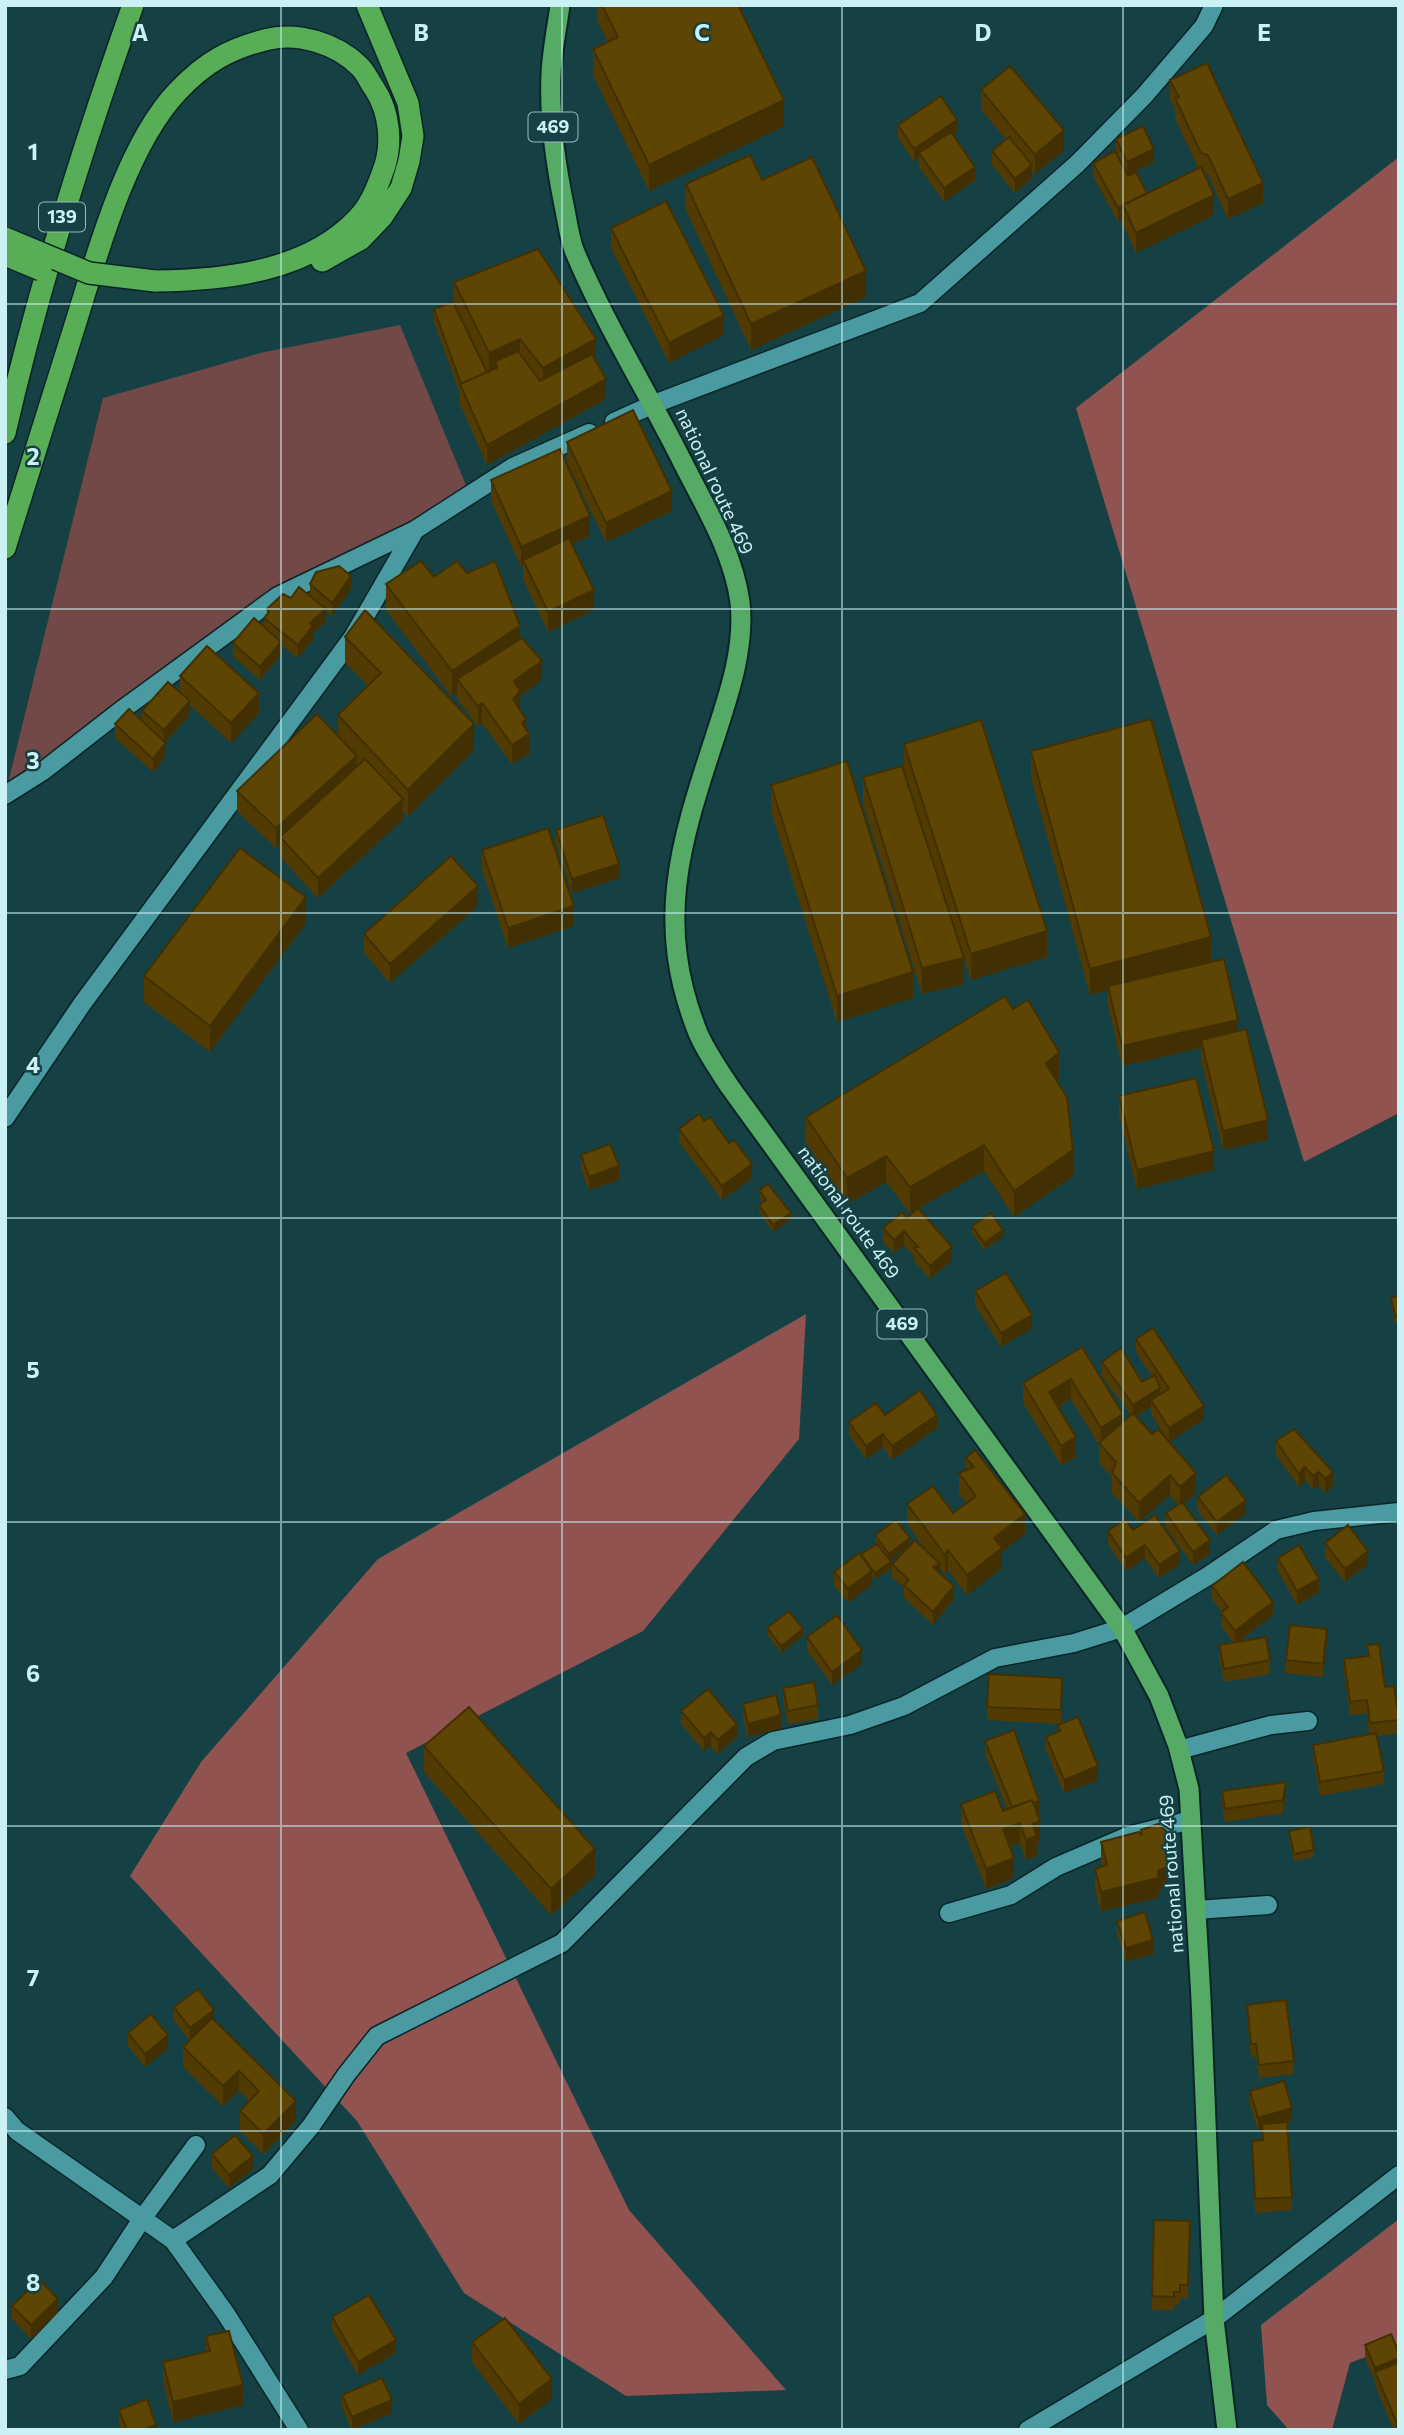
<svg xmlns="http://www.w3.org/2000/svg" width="1404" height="2435" font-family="Commissioner,sans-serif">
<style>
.green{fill:#734947}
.forest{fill:#905350}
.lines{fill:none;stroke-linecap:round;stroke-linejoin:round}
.minor-casing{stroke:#0b2527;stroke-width:21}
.tertiary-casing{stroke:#0b2527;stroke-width:21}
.trunk-casing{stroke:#0b2527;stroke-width:23}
.motorway-casing{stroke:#0b2527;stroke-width:24}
.minor{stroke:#4a9aa1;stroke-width:18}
.tertiary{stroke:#4a9aa1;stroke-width:18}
.trunk{stroke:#55aa65;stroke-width:19}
.motorway{stroke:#58ae56;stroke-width:21}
.motorway-bridge-casing{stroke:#0b2527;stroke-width:24;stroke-linecap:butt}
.motorway-bridge{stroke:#58ae56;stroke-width:21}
.wall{fill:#523b03}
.shaded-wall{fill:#423003}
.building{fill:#5f4504;stroke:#423003;stroke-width:2}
.grid{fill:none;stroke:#cbf1f5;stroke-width:2;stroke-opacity:0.55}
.labels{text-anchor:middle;stroke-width:5;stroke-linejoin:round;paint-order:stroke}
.shield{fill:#154144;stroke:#94bcc0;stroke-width:2}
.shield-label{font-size:18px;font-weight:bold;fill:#cbf1f5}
.street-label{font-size:19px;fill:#cbf1f5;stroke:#154144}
.grid-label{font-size:23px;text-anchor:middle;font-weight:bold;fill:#cbf1f5;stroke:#154144;stroke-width:5;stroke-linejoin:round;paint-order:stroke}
</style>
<rect width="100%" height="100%" fill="#154144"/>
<!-- green -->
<path class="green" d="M400,325L470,495L415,530L277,585L43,771L5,795L103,398L260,353Z"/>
<!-- forest -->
<path class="forest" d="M1399,157V1113L1304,1162L1076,408Z
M806,1314L799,1439L643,1631L406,1753L629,2210L786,2390L626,2396L464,2293L357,2121L130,1876L201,1762L378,1559Z
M1399,2219V2344L1350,2363L1332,2430H1289L1267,2405L1261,2325Z"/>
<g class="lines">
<defs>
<path id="minor" d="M614,422L654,404L920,303L1077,164L1144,96L1204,26L1214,5
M5,795L43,771L119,712L278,596L415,530
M5,1118L82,1004L353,637L415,530L513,467L589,433
M1179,1750L1271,1725L1308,1721
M1196,1910L1268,1905
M949,1913L1011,1895L1056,1867L1128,1836L1191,1820
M5,2117L17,2131L173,2240L226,2314L299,2430
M173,2240L270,2175L311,2126L346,2075L377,2036L562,1943L746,1757L773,1741L850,1725L904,1706L995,1658L1074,1643L1122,1628L1208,1576L1276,1530L1314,1521L1399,1512
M1214,2319L1399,2175
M5,2370L20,2366L104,2277L142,2219L196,2145"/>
<path id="tertiary" d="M1028,2430L1214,2319"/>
<path id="trunk" d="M560,5C557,28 552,51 551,74C549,118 555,161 564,205C567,219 569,236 574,250C604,322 646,389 681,459C704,505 733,551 740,602C745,648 729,694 715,737C680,844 654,923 698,1033C706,1052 719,1070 730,1087L1122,1628L1159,1696L1178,1746L1189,1789L1201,1999L1214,2319L1227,2430"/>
<path id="motorway" d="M322,261L361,239L382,217L401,188L409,161L413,136L408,103L367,5
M5,433C38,288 83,146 133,5
M5,548C29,473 52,399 75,325C97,255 126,146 177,92C204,63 230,48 269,39C299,32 337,44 359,66C365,71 369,81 374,88C390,112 393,145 383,171C377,188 370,206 357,219C307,272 224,280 155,281"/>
</defs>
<!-- minor casing -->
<use href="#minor" class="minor-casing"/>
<!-- tertiary casing -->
<use href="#tertiary" class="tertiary-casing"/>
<!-- trunk casing -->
<use href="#trunk" class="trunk-casing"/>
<!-- motorway casing -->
<use href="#motorway" class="motorway-casing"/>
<!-- minor -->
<use href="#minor" class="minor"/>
<!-- tertiary -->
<use href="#tertiary" class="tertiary"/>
<!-- trunk -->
<use href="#trunk" class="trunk"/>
<!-- motorway -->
<use href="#motorway" class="motorway"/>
<defs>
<path id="motorway-bridge" d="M5,238L89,273L155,281
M5,255L41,270"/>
</defs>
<!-- motorway-bridge casing -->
<use href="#motorway-bridge" class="motorway-bridge-casing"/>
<!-- motorway-bridge -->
<use href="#motorway-bridge" class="motorway-bridge"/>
</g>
<!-- wall -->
<path class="wall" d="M597,5H738L784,126L649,191L593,75V49L608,42L597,21Z
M1170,80L1263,203L1228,219L1208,174H1204L1214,215L1136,253L1123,225V219L1118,222L1093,176V163L1116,153V139L1154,162L1128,175L1147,194L1198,168L1175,118V109L1170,100Z
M981,90L1064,150L1035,174L1032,171V178L1015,193L992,165V151L1006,140L981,109Z
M898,125L957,133L953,136L975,180L944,202L919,167V158L914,162L898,138Z
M762,180L866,297L751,350L686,210V184Z
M611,228L724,335L669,363L611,248Z
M454,282L596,361L606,399L487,465L460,404V394L434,322V309L454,304Z
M567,442L672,511L606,542L567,462Z
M491,480L590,536L572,544L594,610L548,632L523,579V565L521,567L491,500Z
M434,577L520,639L542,680L520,696V710L526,729L529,754L512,764L482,723L478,726L457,699V694L452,697L386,610V584Z
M310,584L351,589L332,616L326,611V622L313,633V640L298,658L281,645V655L260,680L233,656V643L264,627V618L267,615V609L291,598L310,595Z
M345,637L474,750L408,816L403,811V819L318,898L280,857V844L276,848L237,811V791L338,736V715L368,686L345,663Z
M180,676L259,713L231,743L190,705V715L165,742L166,756L153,772L115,738V724L142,721V711L180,692Z
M904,744L1047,957L971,980L904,769Z
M1031,751L1211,962L1238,1031L1268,1140L1223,1150L1201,1060V1048L1122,1066L1108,1005V990L1090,995L1031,777Z
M863,777L964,984L922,994L863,803Z
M771,785L913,998L837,1022L771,811Z
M556,830L619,878L572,893L556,843Z
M482,850L574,926L508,948L482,870Z
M478,906L390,983L364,953V934Z
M306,923L210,1052L144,1002V976Z
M1013,1009L1059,1078L1056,1080L1073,1176L1014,1217L984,1171L910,1213L886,1182L847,1204L806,1143V1117Z
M1119,1096L1214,1170L1137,1189L1119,1116Z
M704,1121L752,1178L722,1200L679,1142V1129Z
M581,1155L619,1180L589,1190L581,1169Z
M759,1190L791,1219L773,1232L759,1212V1205L763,1202L759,1196Z
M907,1218L952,1260L930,1279L914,1261V1256L904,1245L894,1253L883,1242V1228Z
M972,1226L1003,1237L984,1250L972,1233Z
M975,1291L1032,1328L1001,1347L975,1305Z
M1399,1296V1322L1395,1323L1391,1304V1298Z
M1136,1339L1204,1419L1169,1442L1151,1414V1407L1136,1416L1196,1493L1184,1504L1210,1554L1193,1565L1166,1527V1513L1178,1505L1170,1495L1139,1522L1112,1493V1477L1099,1463V1445L1071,1399L1058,1407L1076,1457L1061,1465L1023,1403V1383L1082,1347L1123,1422L1131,1415L1102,1376V1362L1142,1382L1152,1376L1136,1352Z
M885,1415L937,1428L892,1460L883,1447L866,1459L849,1435V1422Z
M1294,1429L1333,1486L1325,1493L1319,1485L1313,1489L1305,1480L1299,1487L1276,1455V1441Z
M966,1458L1025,1534L1002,1552V1568L967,1595L948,1570L945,1575L940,1568V1573L954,1599L933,1625L904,1598V1588L892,1577V1564L909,1546L889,1560L891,1569L875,1579L872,1576V1584L848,1603L834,1585V1572L861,1556L877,1544L875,1542V1535L910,1545L930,1555L907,1524V1504L953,1513L966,1503L959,1493V1473L966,1470Z
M1198,1497L1246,1513L1217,1535L1198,1511Z
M1133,1530L1180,1564L1159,1578L1145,1558L1126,1571L1108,1544V1531Z
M1325,1543L1368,1564L1345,1582L1325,1557Z
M1278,1558L1319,1592L1297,1605L1278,1571Z
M1212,1586L1273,1615L1238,1642L1270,1660V1674L1224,1682L1219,1658V1645L1233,1642L1221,1626L1222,1612L1212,1599Z
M767,1628L803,1636L781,1653L767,1634Z
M807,1637L862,1664L832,1685L807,1650Z
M1327,1642L1323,1677L1286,1673V1660Z
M1367,1645L1399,1718V1733L1377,1736L1384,1771V1784L1320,1796L1313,1758V1745L1369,1734L1367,1713L1350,1715L1344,1672V1659L1367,1656Z
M783,1688L818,1705V1719L788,1724L783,1701Z
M1062,1691L1061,1724L987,1720V1707Z
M743,1704L781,1728L748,1737L743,1717Z
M681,1711L737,1737L718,1754L711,1746L704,1751L681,1724Z
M1058,1725L1098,1780L1064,1793L1046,1750V1737L1058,1732Z
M985,1741L1039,1815H1038L1040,1841L1037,1842V1856L1026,1860L1020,1843L1010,1847L1014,1878L986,1889L961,1824V1804L1003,1811L1007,1809L985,1754Z
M424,1746L595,1875L551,1915L424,1772Z
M1222,1791L1286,1795L1283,1813L1225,1822L1222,1805Z
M1289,1831L1314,1850V1857L1294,1861L1289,1838Z
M1101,1842L1168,1887L1159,1890L1158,1898L1101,1911L1095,1889V1869L1103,1867L1101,1862Z
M1117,1921L1153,1954L1126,1962L1117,1934Z
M1247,2005L1294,2061V2074L1259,2078L1256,2057H1251L1247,2019Z
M174,2007L214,2020L296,2121L263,2154L240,2131V2111L249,2101L239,2091L223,2106L183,2067V2047L189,2040L174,2020Z
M128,2033L168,2048L145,2067L128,2046Z
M1250,2091L1292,2121L1287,2123L1292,2210L1255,2213L1252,2141L1262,2140V2130L1258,2131L1250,2105Z
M212,2154L253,2169L229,2188L212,2168Z
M1154,2220L1190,2221L1188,2299L1180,2298V2305H1174V2310H1152Z
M12,2306L58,2312L31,2339L12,2319Z
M332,2317L396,2353L358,2375L332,2330Z
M206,2336L243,2405L173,2422L163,2382V2362L206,2352Z
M472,2342L552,2399L519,2424L472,2362Z
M1365,2345L1399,2353V2430H1394L1375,2385V2381L1365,2359Z
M342,2395L392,2413L352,2430L342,2408Z
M119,2410L156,2430H121L119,2424Z"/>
<!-- shaded-wall -->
<path class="shaded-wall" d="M784,100V126L649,191V165Z
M957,120V133L922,157L919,153V158L914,162V149Z
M1064,130V150L1035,174V155Z
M1154,149V162L1127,175V162Z
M1032,165V178L1015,193V179Z
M975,167V180L944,202V188Z
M1263,183V203L1228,219V199Z
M1214,195V215L1136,253V233Z
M1123,206V219L1118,222V208Z
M866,271V297L751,350V324Z
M724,315V335L669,363V343Z
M520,339V365L497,368L496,361V376L489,379V353Z
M596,339V365L543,393V368Z
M606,379V399L487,465V445Z
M672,491V511L606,542V523Z
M590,516V536L525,564L523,560V565L521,567V547Z
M351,576V589L332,616V603Z
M594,590V610L548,632V612Z
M326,609V622L313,633V640L298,658V645L310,623Z
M520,626V652L457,679V694L452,697V671Z
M281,642V655L260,680V667Z
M542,661V680L520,696V711L513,719L514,681Z
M259,693V713L231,743V723Z
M190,701V715L164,744V730Z
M482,703V723L478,726V706Z
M526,719V736L529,734V754L512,764V745L522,723Z
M474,724V750L408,816V790Z
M166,743V756L153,772V759Z
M357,756V776L280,837V844L276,848V828Z
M403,799V819L318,898V878Z
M619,864V878L572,893V879Z
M478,886V906L390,983V964Z
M306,897V923L210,1052V1026Z
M574,906V926L508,948V928Z
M1047,931V957L971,980V954Z
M1211,937V963L1108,986V990L1090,995V969Z
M964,958V984L922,994V968Z
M913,972V998L837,1022V996Z
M1238,1020V1040H1201V1048L1122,1066V1046Z
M1059,1052V1078L1046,1090V1064Z
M1268,1120V1140L1223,1150V1131Z
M984,1145V1171L910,1213V1187Z
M1073,1150V1176L1014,1217V1191Z
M1214,1151V1170L1137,1189V1170Z
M886,1156V1182L847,1204V1178Z
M752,1164V1178L722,1200V1186Z
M619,1166V1180L589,1190V1177Z
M791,1213V1219L773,1232V1225Z
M1003,1230V1237L984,1250V1243Z
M904,1231V1245L894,1253V1240Z
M952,1247V1260L930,1279V1266Z
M1032,1315V1328L1001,1347V1333Z
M1071,1379V1399L1049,1412V1392Z
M1160,1388V1401L1151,1400V1407L1133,1418V1405Z
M1204,1406V1419L1169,1442V1428Z
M1123,1414V1434L1101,1445V1428Z
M937,1415V1428L892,1460V1446Z
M883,1434V1447L866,1459V1446Z
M1076,1437V1457L1061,1465V1446Z
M1305,1467V1480L1299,1487V1474Z
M1319,1472V1485L1313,1489V1476Z
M1333,1472V1486L1325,1493V1479Z
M1196,1473V1493L1180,1507V1487Z
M1170,1475V1495L1139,1522V1503Z
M1246,1500V1513L1217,1535V1522Z
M1025,1514V1534L1002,1552V1568L967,1595V1575L994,1538Z
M910,1538V1545L889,1561V1554Z
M1210,1540V1554L1193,1565V1552Z
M1145,1545V1558L1126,1571V1558Z
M948,1550V1570L945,1575V1555Z
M1180,1551V1564L1159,1578V1565Z
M1368,1551V1564L1345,1582V1569Z
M891,1562V1569L875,1579V1573Z
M940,1564V1578L933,1567Z
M872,1571V1584L848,1603V1589Z
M1319,1579V1592L1297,1605V1591Z
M954,1586V1599L933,1625V1612Z
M1273,1602V1615L1235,1644V1631Z
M803,1629V1636L781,1653V1646Z
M1327,1629V1642L1323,1677V1664Z
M862,1650V1664L832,1685V1672Z
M781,1715V1728L748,1737V1724Z
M737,1724V1737L718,1754V1740Z
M711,1732V1746L704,1751V1738Z
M1098,1766V1780L1064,1793V1780Z
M1286,1782V1795L1283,1813V1800Z
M1039,1801V1815L1012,1822V1809Z
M1040,1821V1841L1037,1842V1856L1026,1860V1840L1032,1824Z
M1020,1823V1843L1003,1849V1829Z
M595,1849V1875L551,1915V1889Z
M1014,1858V1878L986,1889V1869Z
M1168,1867V1887L1159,1890L1158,1898L1101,1911V1892Z
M1153,1940V1954L1126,1962V1948Z
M214,2010V2024L190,2042V2028Z
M168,2035V2048L145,2067V2054Z
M239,2071V2091L223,2106V2086Z
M296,2101V2121L263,2154V2134Z
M1292,2108V2121L1258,2131V2118Z
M253,2156V2169L229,2188V2175Z
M58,2299V2312L31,2339V2325Z
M396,2340V2353L358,2375V2362Z
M1399,2358V2371L1375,2372V2381V2368Z
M552,2379V2399L519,2424V2404Z
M243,2385V2405L173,2422V2402Z
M392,2400V2413L352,2430V2417Z
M1399,2420V2430H1396V2421Z
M156,2425V2430H143Z"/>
<!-- building -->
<path class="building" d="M602,5H738L784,100L649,165L593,49L618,37Z
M1207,63L1263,183L1228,199L1208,155L1201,153L1175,98L1179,97L1170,80Z
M1010,66L1064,130L1035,155L981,90Z
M941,96L957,120L914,149L898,125Z
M1143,126L1154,149L1127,162L1116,139Z
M951,132L975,167L944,188L919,153Z
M1009,137L1032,165L1015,179L992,151Z
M1115,151L1128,176L1136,172L1147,193L1118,208L1093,163Z
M750,155L762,180L812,157L866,271L751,324L686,184Z
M1201,167L1214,195L1136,233L1123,205Z
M666,201L724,315L669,343L611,228Z
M538,249L596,339L543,368L520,339L489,353L454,282Z
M453,302L487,372L461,384L434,309Z
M518,351L540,381L592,354L606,379L487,445L460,384L497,368L496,361Z
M633,410L672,491L606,523L567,442Z
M560,449L590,516L521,547L491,480Z
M569,538L594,590L548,612L523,560Z
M421,561L434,577L457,561L467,573L495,561L520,626L452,671L386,584Z
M339,566L351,576L332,603L310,584L316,572Z
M299,587L326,609L310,623L313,626L298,645L264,618L269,612L267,609L283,594L291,598Z
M365,610L474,724L408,790L338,715L381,673L345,637Z
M254,618L281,642L260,667L233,643Z
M522,638L542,661L514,681L520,691L513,699L526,719L522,723L529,734L512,745L482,703L478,706L457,679Z
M207,646L259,693L231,723L180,676Z
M168,682L190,701L164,730L142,711Z
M129,709L166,743L153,759L115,724Z
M317,714L357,756L276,828L237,791Z
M1151,719L1211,937L1090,969L1031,751Z
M981,720L1047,931L971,954L904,744Z
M365,759L403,799L318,878L280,837Z
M847,761L913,972L837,996L771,785Z
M902,766L964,958L922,968L863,777Z
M603,815L619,864L572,879L556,830Z
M548,828L574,906L508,928L482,850Z
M240,848L306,897L210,1026L144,976Z
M451,856L478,886L390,964L364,934Z
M1224,959L1238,1020L1122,1046L1108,986Z
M1005,996L1013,1009L1028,1000L1059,1052L1046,1064L1067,1097L1073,1150L1014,1191L984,1145L910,1187L886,1156L847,1178L806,1117Z
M1246,1029L1268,1120L1223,1131L1201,1040Z
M1196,1078L1214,1151L1137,1170L1119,1096Z
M699,1114L704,1121L710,1117L729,1143L734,1140L752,1164L722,1186L679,1129Z
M610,1144L619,1166L589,1177L581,1155Z
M768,1184L791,1213L773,1225L759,1205L766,1200L759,1190Z
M918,1208L952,1247L930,1266L914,1248L918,1247L904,1231L894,1240L883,1228L902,1212L907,1218Z
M991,1213L1003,1230L984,1243L972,1226Z
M1006,1273L1032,1315L1001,1333L975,1291Z
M1399,1296V1315L1395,1316L1391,1298Z
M1153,1328L1204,1406L1169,1428L1151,1400L1169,1389L1136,1339Z
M1082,1347L1123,1414L1101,1428L1071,1379L1049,1392L1076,1437L1061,1446L1023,1383Z
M1121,1348L1142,1382L1155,1375L1160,1388L1133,1405L1102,1362Z
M920,1390L937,1415L892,1446L883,1434L866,1446L849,1422L876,1403L885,1415Z
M1133,1413L1152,1434L1158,1429L1196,1473L1180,1487L1170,1475L1139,1503L1112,1473L1116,1462L1099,1443Z
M1294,1429L1333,1472L1325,1479L1319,1472L1313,1476L1305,1467L1299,1474L1276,1441Z
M975,1450L1025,1514L994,1538L1002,1548L967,1575L948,1550L945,1555L907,1504L933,1486L953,1513L976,1496L959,1473L974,1467L966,1458Z
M1226,1475L1246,1500L1217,1522L1198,1497Z
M1182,1502L1210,1540L1193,1552L1166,1513Z
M1155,1515L1180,1551L1159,1565L1145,1545L1126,1558L1108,1531L1125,1519L1133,1530Z
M896,1520L910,1538L889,1554L875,1535Z
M1348,1525L1368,1551L1345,1569L1325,1543Z
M915,1540L940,1564L933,1567L954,1586L933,1612L904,1585L909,1580L892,1564Z
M877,1544L891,1562L875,1573L861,1554Z
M1299,1545L1319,1579L1297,1591L1278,1558Z
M859,1553L872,1571L848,1589L834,1572Z
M1243,1562L1273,1602L1235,1631L1221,1613L1228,1607L1212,1586Z
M789,1611L803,1629L781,1646L767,1628Z
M837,1615L862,1650L832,1672L807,1637Z
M1290,1625L1327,1629L1323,1664L1286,1660Z
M1266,1637L1270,1660L1224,1669L1219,1645Z
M1379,1644L1385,1687L1394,1686L1399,1720L1370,1723L1367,1700L1350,1702L1344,1659L1369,1656L1367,1645Z
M989,1674L1062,1678L1061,1710L987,1707Z
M814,1682L818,1705L788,1711L783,1688Z
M708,1689L737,1724L718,1740L711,1732L704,1738L681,1711Z
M776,1695L781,1715L748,1724L743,1704Z
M469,1707L595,1849L551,1889L424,1746Z
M1078,1717L1098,1766L1064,1780L1046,1737L1060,1731L1058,1725Z
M1014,1730L1039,1801L1033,1803L1032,1800L1012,1807L985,1741Z
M1376,1733L1384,1771L1320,1782L1313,1745Z
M1286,1782L1283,1800L1225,1809L1222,1791Z
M995,1791L1003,1811L1032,1800L1040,1821L1032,1824L1037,1836L1026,1840L1020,1823L1003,1829L1014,1858L986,1869L961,1804Z
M1158,1824L1166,1831L1168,1867L1159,1870L1158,1878L1101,1892L1095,1869L1107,1865L1101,1842L1139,1832L1142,1836L1141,1830Z
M1310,1827L1314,1850L1294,1854L1289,1831Z
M1145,1912L1153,1940L1126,1948L1117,1921Z
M198,1989L214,2010L190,2028L174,2007Z
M1286,2000L1294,2061L1259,2065L1256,2044H1251L1247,2005Z
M151,2014L168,2035L145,2054L128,2033Z
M212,2018L296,2101L263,2134L240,2111L259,2091L239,2071L223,2086L183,2047Z
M1284,2081L1292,2108L1258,2118L1250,2091Z
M1287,2122L1292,2197L1255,2199L1252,2141L1263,2140L1262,2124Z
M235,2135L253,2156L229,2175L212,2154Z
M1154,2220L1190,2221L1188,2285H1180V2292H1174V2297L1152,2296Z
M39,2279L58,2299L31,2325L12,2306Z
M369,2295L396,2340L358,2362L332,2317Z
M505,2318L552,2379L519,2404L472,2342Z
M229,2331L243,2385L173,2402L163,2362L210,2351L206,2336Z
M1391,2334L1399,2353V2358L1375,2368L1365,2345Z
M1399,2362V2420L1396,2421L1375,2372Z
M382,2378L392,2400L352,2417L342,2395Z
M147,2399L156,2425L143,2430H127L119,2410Z"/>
<!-- grid -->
<path class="grid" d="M281,5V2430M562,5V2430M842,5V2430M1123,5V2430M5,304H1399M5,609H1399M5,913H1399M5,1218H1399M5,1522H1399M5,1826H1399M5,2131H1399"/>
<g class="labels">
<!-- shield labels -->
<g class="shield">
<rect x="528.5" y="112.5" width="49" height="29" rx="5"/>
<rect x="39" y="202.5" width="46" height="29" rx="5"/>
<rect x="877.5" y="1309.5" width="49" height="29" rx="5"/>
</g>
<g class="shield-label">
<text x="553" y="133">469</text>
<text x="62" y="223">139</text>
<text x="902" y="1330">469</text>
</g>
<!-- street labels -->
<g class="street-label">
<text transform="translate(715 481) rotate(65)" y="7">national route 469</text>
<text transform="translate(849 1212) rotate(54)" y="7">national route 469</text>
<text transform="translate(1171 1874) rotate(-94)" y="7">national route 469</text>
</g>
</g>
<g class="grid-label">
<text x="140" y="41">A</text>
<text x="421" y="41">B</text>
<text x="702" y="41">C</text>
<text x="983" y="41">D</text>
<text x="1264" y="41">E</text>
<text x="33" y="160">1</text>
<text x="33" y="465">2</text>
<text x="33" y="769">3</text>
<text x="33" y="1073">4</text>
<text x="33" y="1378">5</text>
<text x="33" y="1682">6</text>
<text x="33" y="1986">7</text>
<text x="33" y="2291">8</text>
</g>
<!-- border -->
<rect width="1404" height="2435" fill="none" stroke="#cbf1f5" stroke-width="14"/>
</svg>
